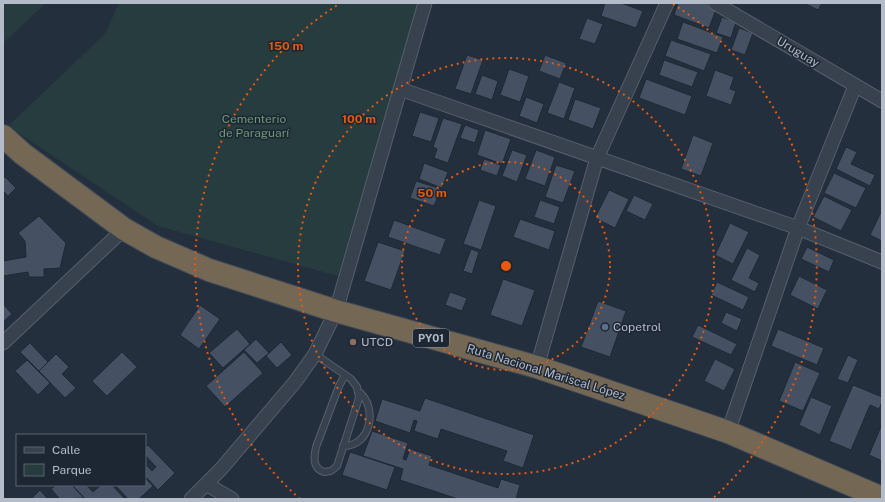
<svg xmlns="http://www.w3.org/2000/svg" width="885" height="502" font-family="'Public Sans',sans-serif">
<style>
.green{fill:#263c3f}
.building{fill:#455162;stroke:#1f2835}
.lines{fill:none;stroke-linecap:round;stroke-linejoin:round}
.lane-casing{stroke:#565f6c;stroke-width:8}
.street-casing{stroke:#565f6c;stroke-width:15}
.highway-casing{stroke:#434c59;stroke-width:24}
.lane{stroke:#38414e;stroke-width:6}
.street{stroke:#38414e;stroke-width:13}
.highway{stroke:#746855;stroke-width:22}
.ring{fill:none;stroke:#e8590c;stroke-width:2;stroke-dasharray:2 4}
.service-dot{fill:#5c6f8a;stroke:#1d2633;stroke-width:1.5}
.education-dot{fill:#8d6e63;stroke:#1d2633;stroke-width:1.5}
.labels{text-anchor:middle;stroke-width:3;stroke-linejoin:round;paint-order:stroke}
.shield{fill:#1d2633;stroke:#878f9c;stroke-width:1}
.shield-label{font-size:11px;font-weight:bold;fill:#b4bcc9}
.street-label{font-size:12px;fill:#b4bcc9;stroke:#1d2633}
.park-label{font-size:12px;fill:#6b9a76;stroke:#1d2633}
.poi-label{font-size:12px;fill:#b4bcc9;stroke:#1d2633;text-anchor:start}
.centre{fill:#e8590c;stroke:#1d2633;stroke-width:2}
.ring-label{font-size:12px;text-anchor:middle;font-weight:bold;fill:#e8590c;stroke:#1d2633;stroke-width:3;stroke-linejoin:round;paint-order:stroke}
</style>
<rect width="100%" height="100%" fill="#242f3e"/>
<!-- green -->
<path class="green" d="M3,3H46L3,43Z
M119,3H421L338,276L158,226L8,126L105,34Z"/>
<!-- building -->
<path class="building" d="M605,3H621L643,11L636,28L601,16Z
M678,3H704L717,7L709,28L674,15Z
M804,3H822L818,10Z
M722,17L736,22L731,38L716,33Z
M587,18L603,24L595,44L579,39Z
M683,22L723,37L717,53L677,39Z
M739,28L753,33L745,55L731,50Z
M671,40L711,54L704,71L665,56Z
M467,55L483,60L471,94L455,89Z
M545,55L566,63L560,79L539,71Z
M664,60L698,72L692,87L659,75Z
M509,69L529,76L520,102L500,95Z
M715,70L734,77L730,89L736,91L731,105L706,96Z
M482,75L498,81L492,100L475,94Z
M646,79L692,96L685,115L639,98Z
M559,82L575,88L564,119L547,113Z
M526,97L544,104L537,123L519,116Z
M575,99L601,108L593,129L568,120Z
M420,112L439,118L431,142L412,136Z
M443,118L462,124L448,163L434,158L437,149L433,147Z
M465,125L479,130L475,143L460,138Z
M485,130L511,139L502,164L477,155Z
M693,135L713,143L701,176L681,169Z
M846,147L857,152L851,164L875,175L870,186L836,169Z
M512,150L527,155L517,182L502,176Z
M536,150L555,157L545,186L525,179Z
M484,159L501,165L497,176L480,170Z
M424,163L448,172L442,188L419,179Z
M556,165L575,171L563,203L545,197Z
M834,173L866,188L856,208L824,193Z
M5,177L16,188L8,196L3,191V179Z
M416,181L441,189L434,206L410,198Z
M609,190L629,199L615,228L595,218Z
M634,195L653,204L645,220L626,211Z
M824,196L852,210L841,231L813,217Z
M479,200L496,206L481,250L463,244Z
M540,200L560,207L554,224L534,217Z
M882,210V241L870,235Z
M39,216L66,243L60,268L44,269V277H29L28,272L3,276V261L26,257L25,241L18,233Z
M520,219L555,231L549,250L513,237Z
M394,220L446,239L440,255L388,237Z
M730,223L749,232L733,264L715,255Z
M378,242L405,251L391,290L364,281Z
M807,247L834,260L829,272L801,259Z
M747,248L760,255L749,278L759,283L755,292L731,280Z
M471,249L479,252L472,274L463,271Z
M799,276L827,290L818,309L790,295Z
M503,279L535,290L522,326L490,315Z
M717,282L749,297L743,310L711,295Z
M450,292L467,298L462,311L445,305Z
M598,301L626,311L610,357L581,347Z
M3,304L12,314L3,322Z
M200,305L220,319L199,349L180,335Z
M726,312L742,319L737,331L721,323Z
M698,325L737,344L731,355L692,337Z
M237,329L250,344L223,368L209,353Z
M778,329L824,348L817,365L771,346Z
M256,339L269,353L257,363L244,350Z
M281,342L292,355L277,368L266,356Z
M30,343L48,362L39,371L20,352Z
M122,352L137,367L107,396L92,381Z
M244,352L263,373L225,407L206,386Z
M56,354L69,367L62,374L76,388L65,398L39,371Z
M848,355L858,360L848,383L837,379Z
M715,359L735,369L724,391L704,381Z
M27,360L50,383L38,395L15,371Z
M795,362L820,373L803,411L779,401Z
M853,385L882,397V402L879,409L870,405L851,450L829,441Z
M811,397L832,406L820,435L799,425Z
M425,398L534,435L523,468L503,461L507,451L441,429L438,439L414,431L417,421L414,420L410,433L375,421L382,399L420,411Z
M882,424V461L869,455Z
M372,431L408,443L403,459L406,460L410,449L432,456L429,465L498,488L501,479L520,485L516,499H458L400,480L403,469L363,456Z
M148,445L175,473L158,490L145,476V464L152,471L156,467L145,455V448Z
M350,452L395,467L387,490L342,475Z
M145,478L153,486L139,499H128L115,485H145Z
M56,485H72L84,498L60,499L51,489Z
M76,485H86L93,492L101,485H112L125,499H85L74,487Z
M40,490L48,499H31Z"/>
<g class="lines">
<defs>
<path id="lane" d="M315,354L351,379L357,387L359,398L337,466L331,471L324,472C312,468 314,457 316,447L339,386L345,375
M343,446C371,447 378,407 359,392"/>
<path id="street" d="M715,3L882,101
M400,89L798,228L882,262
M3,343L124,229
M537,367L597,158L667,3
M728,432L798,228L855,86
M206,484L232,499
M191,499L221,469L295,382L315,354L336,311L425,3"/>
<path id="highway" d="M3,136L23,154L124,229L156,247L209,270L336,311L537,367L728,432L882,498"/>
</defs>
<!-- lane casing -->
<use href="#lane" class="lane-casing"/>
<!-- street casing -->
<use href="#street" class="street-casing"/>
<!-- highway casing -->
<use href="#highway" class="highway-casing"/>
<!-- lane -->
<use href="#lane" class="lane"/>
<!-- street -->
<use href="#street" class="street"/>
<!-- highway -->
<use href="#highway" class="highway"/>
</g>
<!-- distance rings -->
<g class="ring">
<circle cx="506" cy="266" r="104"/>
<circle cx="506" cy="266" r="208"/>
<path d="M300 499A311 311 0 0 1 339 4M673 4A311 311 0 0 1 712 499"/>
</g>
<!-- markers -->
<circle class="service-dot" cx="605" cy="327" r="4"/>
<circle class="education-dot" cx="353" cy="342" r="4"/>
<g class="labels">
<!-- shield labels -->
<rect class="shield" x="413" y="329" width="36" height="18" rx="3"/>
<g class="shield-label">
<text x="431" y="342">PY01</text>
</g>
<!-- street labels -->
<g class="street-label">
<text transform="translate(798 52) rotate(31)" y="4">Uruguay</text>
<text transform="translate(546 372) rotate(17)" y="4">Ruta Nacional Mariscal López</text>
</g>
<!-- park labels -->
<g class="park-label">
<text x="254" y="123">Cementerio<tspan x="254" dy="14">de Paraguarí</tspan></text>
</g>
<!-- poi labels -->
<g class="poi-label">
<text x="613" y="331">Copetrol</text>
<text x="361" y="346">UTCD</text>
</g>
</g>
<circle cx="506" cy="266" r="6" class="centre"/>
<g class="ring-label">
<text x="286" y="50">150 m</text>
<text x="359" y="123">100 m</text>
<text x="432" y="197">50 m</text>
</g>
<!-- border -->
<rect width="885" height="502" fill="none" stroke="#b4bcc9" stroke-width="8"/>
<!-- legend -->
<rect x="16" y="434" width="130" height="52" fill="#1d2633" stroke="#59626f"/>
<rect x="24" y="447" width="20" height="6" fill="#38414e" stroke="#59626f"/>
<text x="52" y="454" font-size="12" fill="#b4bcc9">Calle</text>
<rect x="24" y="464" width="20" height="12" fill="#263c3f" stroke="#59626f"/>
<text x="52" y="474" font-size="12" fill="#b4bcc9">Parque</text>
</svg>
